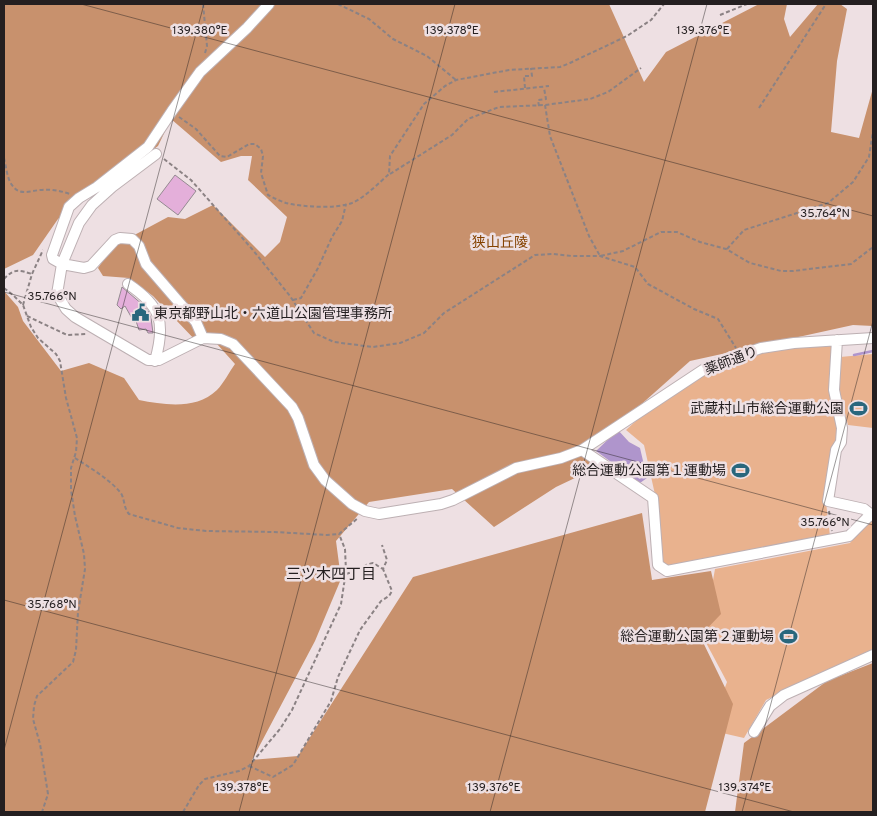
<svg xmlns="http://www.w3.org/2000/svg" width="877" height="816" font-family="Overpass,'Noto Sans JP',sans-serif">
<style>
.green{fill:#e9b28e}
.forest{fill:#c8916d}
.water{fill:#af95cc}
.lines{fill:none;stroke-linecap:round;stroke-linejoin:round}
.stream{stroke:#af95cc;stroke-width:2.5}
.building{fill:#e4afda;stroke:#948a91}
.minor-casing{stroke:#bdb0b3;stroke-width:12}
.path{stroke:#8b8284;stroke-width:2;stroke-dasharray:4 2.5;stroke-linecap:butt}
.minor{stroke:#fff;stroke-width:10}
.ticks{fill:none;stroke:#241f20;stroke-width:1;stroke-opacity:0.45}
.labels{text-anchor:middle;stroke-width:5;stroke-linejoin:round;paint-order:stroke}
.park-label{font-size:14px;fill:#854201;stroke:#eee0e3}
.poi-label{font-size:14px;fill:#241f20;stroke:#eee0e3;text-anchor:end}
.street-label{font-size:14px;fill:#241f20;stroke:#eee0e3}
.neighbourhood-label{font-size:15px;fill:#241f20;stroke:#eee0e3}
.ticks-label{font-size:12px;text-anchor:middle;fill:#241f20;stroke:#eee0e3;stroke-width:5;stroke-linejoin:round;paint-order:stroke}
</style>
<rect width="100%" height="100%" fill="#eee0e3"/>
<!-- green -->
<path class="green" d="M835,336L840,428L825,494L830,536L668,568L661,563L656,499L644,445L626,430L662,397L709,371L756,349Z
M873,354V428L848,425L839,390L840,357Z
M868,518L873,523V649L766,700L744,738L709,730L727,682L695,622L712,586L715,569L850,543Z"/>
<!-- forest -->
<path class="forest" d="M4,4H609L644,82L666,52L759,4H787L784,19L790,37L818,4H840L847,9L837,61L831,132L859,138L873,88V326L853,325L690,361L591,449L596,468L556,487L494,527L452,489L369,502L336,541L341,579L315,641L252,760L298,756L413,577L642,513L652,580L711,571L721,614L700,636L733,704L705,812H4V291L18,307L23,321L61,371L89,363L124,378L139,400C165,405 196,410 217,390C224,383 229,372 235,364L217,344L198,343L153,296L129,278L103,276L98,268L112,247L168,217L185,219L213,205L265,257L280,242L287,217L248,180L252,156H241L221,162L171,119L158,146L58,219L33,255L4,269Z
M873,663V812H735L744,743L827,681Z"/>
<!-- water -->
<path class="water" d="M618,430L629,442L640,448L647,478L640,483L596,451Z"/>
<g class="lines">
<!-- stream -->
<path class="stream" d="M854,355L873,351"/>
</g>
<!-- building -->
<path class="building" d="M175,175L196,191L178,215L157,199Z
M122,287L143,305L148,311L151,318L153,333H148L146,329L139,330L136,321L134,322L125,306L121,309L117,305Z"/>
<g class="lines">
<defs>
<path id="minor" d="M269,4L247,28L200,72L172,111L148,147L97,187L79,198L69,207L52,255L53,259L62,264L84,268L91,266L115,240L120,238L132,239L139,246L146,264L196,322L203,338L221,339L233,344L292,407L298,418L314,465L325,480L352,504L365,511L379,514L441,504L453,500L516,468L561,458L582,450L709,366L761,348L794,343L873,338
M156,154L112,187L92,205L79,223L62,264L57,294L66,309L75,317L148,360H159L203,338
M128,284C161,306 166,322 155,361
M837,340L834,390L842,428L841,442L836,450L828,501L864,509L873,516
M582,450L653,498L658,565L667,571L849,536L871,514
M754,732L770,706L784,695L873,655"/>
</defs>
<!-- minor casing -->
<use href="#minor" class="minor-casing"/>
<!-- path -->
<path class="path" d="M203,4L207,46L205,53
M338,4L369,19L393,39L427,56L456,80
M720,15L747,4
M525,88L524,76H532L531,68
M494,92L549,86
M545,105L550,136L589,236L600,256L623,251L661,232H677L700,242L726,249L750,263L781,271H793L851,264L873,247
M539,106L538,100L546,99L544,88
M759,108L826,4
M179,117L196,129L220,156L227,157L249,144H255L261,149L263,156L261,173L268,195C274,198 280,201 286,203C302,207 336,209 352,203C364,198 379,183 389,174L390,156L424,104L445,86L456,80L509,70L560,67L570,63L627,36L651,20L664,4
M4,158C6,165 7,179 12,185C20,197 31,190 42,190C52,189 61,191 70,194
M164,159L191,180L252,249L290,296L314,333L334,342L373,347L400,343L424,333L444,313L535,255L553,254L572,256H600L635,267L648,284L694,309L718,319L736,348
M390,174L452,135L468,119L499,107L545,105L590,99L608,92L641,68
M727,249L744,230L828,203L853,182L869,157L873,131
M4,279C14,268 19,270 32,274
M4,288L13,295L23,305L31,327L38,338L56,354L60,361L66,398L77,438L76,452L71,468V490L75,516L84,554L85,569L78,612L76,650L73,662L37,696L34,706L33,719L40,744L48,794L42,812
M293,300L301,298L318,268L332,237L342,221L346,204
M23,305L32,274L43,250
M27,316L67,335L86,334
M75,458C90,468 108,478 120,492C125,498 123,507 129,514L178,528L206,531L274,532L327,535L339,534L358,518
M829,511L832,531
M346,574L362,569L366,565L373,563L383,569L387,560L382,545
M249,766L273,777L293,765L331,701L338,677L360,630L381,601L389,596L392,591L383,569
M183,812L199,785L205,779L239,771L249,766L280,729L292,710L341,604L346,571L345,549L339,534"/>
<!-- minor -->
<use href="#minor" class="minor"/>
</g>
<!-- ticks -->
<path class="ticks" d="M81,4L873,216M4,292L873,525M4,600L794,812M4,750L204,4M239,812L455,4M490,812L707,4M742,812L873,321"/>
<!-- icons -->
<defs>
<symbol id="civic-bare" viewBox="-9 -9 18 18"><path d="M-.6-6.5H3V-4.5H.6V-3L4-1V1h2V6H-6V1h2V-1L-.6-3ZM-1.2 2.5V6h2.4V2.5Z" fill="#29677d" stroke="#eee0e3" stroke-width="2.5" paint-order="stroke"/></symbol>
<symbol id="stadium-bare" viewBox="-9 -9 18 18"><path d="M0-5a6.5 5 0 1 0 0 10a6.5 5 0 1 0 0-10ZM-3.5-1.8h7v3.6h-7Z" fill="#29677d" stroke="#eee0e3" stroke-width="2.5" paint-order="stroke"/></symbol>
</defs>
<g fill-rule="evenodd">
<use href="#civic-bare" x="128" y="300" width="25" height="25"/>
<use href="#stadium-bare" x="846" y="396" width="25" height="25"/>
<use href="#stadium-bare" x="728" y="458" width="25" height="25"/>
<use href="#stadium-bare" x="776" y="624" width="25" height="25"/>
</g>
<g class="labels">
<!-- park labels -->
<g class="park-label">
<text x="500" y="247">狭山丘陵</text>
</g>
<!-- poi labels -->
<g class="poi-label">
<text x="154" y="318" text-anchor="start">東京都野山北・六道山公園管理事務所</text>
<text x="844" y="413">武蔵村山市総合運動公園</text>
<text x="726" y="475">総合運動公園第１運動場</text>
<text x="774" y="641">総合運動公園第２運動場</text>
</g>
<!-- street labels -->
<g class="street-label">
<text transform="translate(731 360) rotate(-21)" y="5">薬師通り</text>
</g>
<!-- neighbourhood labels -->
<g class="neighbourhood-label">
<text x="331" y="579">三ツ木四丁目</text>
</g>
</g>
<g class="ticks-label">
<text x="200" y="34">139.380°E</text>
<text x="452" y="34">139.378°E</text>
<text x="703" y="34">139.376°E</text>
<text x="825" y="217">35.764°N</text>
<text x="52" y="300">35.766°N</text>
<text x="825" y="526">35.766°N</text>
<text x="52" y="608">35.768°N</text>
<text x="242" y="791">139.378°E</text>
<text x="494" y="791">139.376°E</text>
<text x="745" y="791">139.374°E</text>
</g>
<!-- border -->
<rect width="877" height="816" fill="none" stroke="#241f20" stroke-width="10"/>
</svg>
